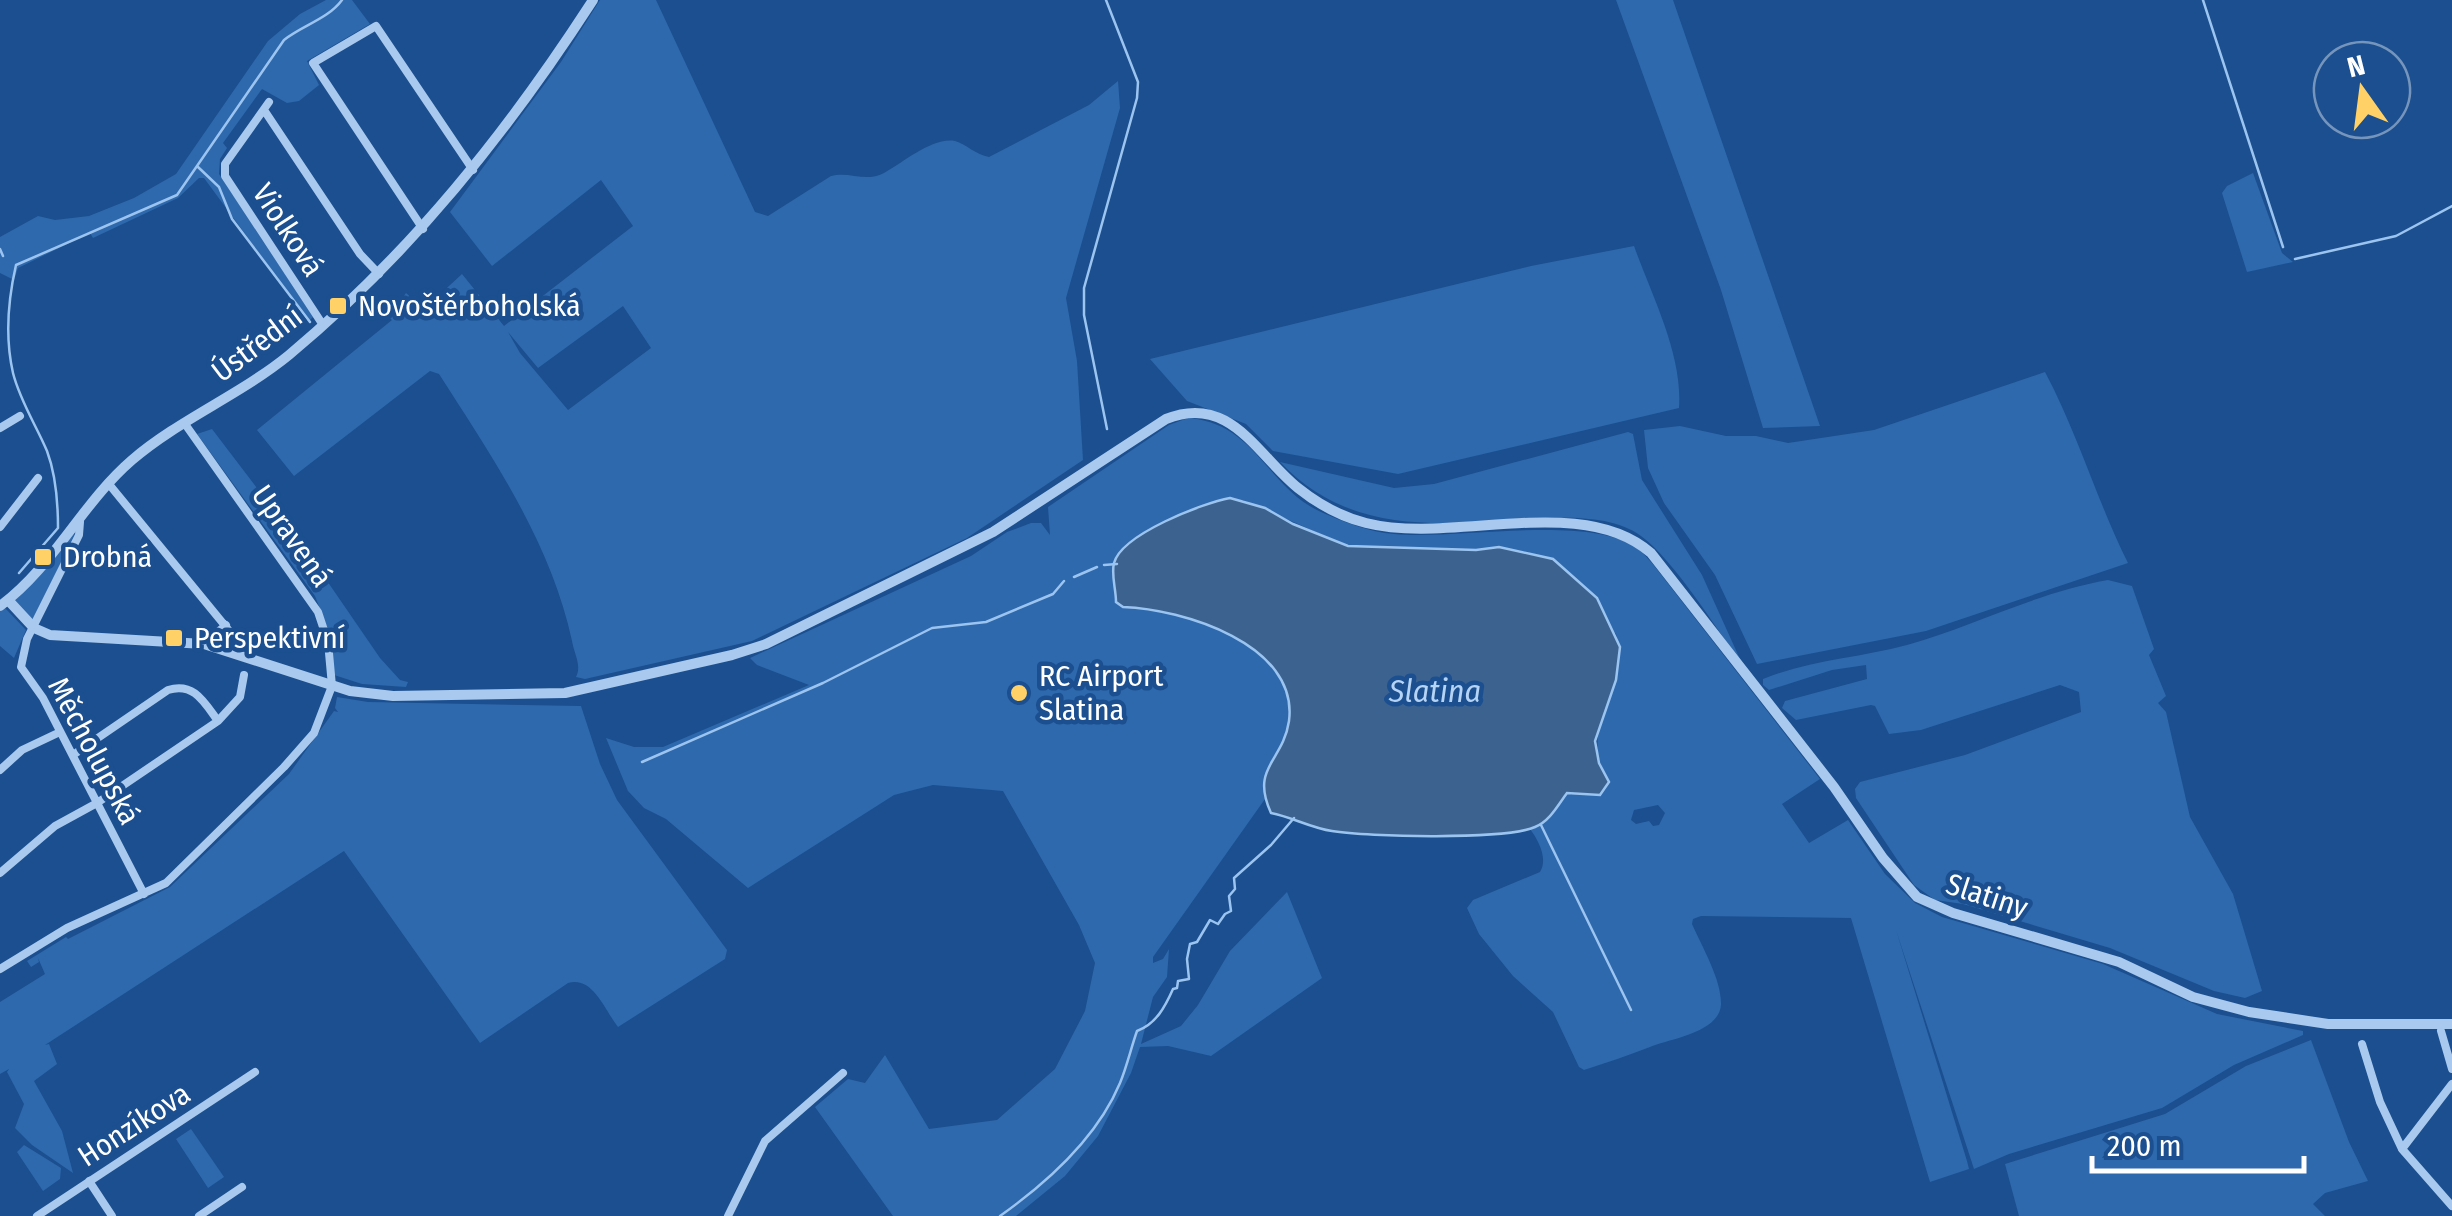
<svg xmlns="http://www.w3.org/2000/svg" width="2452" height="1216" font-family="'Fira Sans Condensed',sans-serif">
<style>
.green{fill:#2e69ad;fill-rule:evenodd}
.water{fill:#3c6290;stroke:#9cc4f0;stroke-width:2.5}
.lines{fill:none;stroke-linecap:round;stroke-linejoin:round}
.stream{stroke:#9cc4f0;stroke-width:2.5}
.minor{stroke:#a9c9ee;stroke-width:8}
.tertiary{stroke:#a9c9ee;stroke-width:10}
.poi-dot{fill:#ffd166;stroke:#1b4f8f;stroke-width:4}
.labels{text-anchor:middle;stroke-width:9;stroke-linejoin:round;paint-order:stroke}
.street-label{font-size:30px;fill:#fff;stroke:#1b4f8f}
.poi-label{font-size:30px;fill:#fff;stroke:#1b4f8f;text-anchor:start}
.water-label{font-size:32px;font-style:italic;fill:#b5d3f5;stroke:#1b4f8f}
</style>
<rect width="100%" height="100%" fill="#1b4f8f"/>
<!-- green -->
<path class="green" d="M326,0H352L370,24L307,61L319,85L299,101L287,103L262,89L223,143L227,148L220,159L219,174L313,317L309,321L204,178H199L178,198L93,238L90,233L18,268L14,280L0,273V237L38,216L55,220L89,216L134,198L176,174L268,41L300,14Z
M600,0H656L755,212L768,216L831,176C850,171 865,183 884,173C903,163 932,137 955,141C966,144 976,155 989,157L1089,105L1118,81L1120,108L1066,298L1077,361L1083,460L967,538L752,641L585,679L576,677C582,665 574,654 572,641C551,543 493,458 439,374L430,371L294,476L257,430L392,320L388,317L406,293L424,309L462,274L504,326L633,226L601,180L492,266L450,212L561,62ZM623,306L651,348L568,410L520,353L508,332L538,368Z
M1616,0H1673L1820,426L1763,428L1721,290Z
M2253,173L2282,253L2293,262L2247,272L2222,193L2227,186Z
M1634,246C1652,296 1683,355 1679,408L1398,474L1273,451L1246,424L1187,401L1150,359L1531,266Z
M2045,372C2078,434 2097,501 2128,563L1926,631L1757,664L1715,575L1664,503L1648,468L1644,430L1680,426L1726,436H1756L1788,443L1874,430Z
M1188,418C1256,423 1267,488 1321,512C1344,522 1369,532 1394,534C1456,540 1585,514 1636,547C1642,551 1647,558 1652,563L1820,779L1782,804L1809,843L1848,820L1885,874L1915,903L1942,917L2103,964L2217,1014L2303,1031V1035L2234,1065L2162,1108L2009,1154L1974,1169L1896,930L1967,1161L1969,1169L1930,1182L1851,918L1701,916L1693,919L1692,924C1702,947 1722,980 1721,1005C1719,1033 1668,1039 1650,1047C1629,1055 1606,1063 1584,1070L1579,1067L1553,1012L1513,976L1479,934L1467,908L1473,900L1540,872C1548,859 1539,841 1530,829L1545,821L1567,793L1583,795L1606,774C1578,733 1629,680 1616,634L1528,552L1494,547L1476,550L1348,546L1243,500L1178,516L1121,550L1113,574L1116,603L1123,607C1182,610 1295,643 1289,718C1286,750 1260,763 1265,799L1153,957V963L1163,959L1169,949L1167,977L1153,997L1141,1044L1181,1026L1198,1005L1230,951L1287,892L1322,978L1211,1056L1168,1046L1140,1047L1131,1073L1098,1136L1065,1176L1016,1216H893L815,1107L848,1079L865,1083L885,1055L929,1129L997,1120L1055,1069L1085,1011L1095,963L1079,925L1003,791L933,785L894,795L748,888L666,819L644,808L628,791L606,738L634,747H663L809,685L757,665L750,658L971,556L1007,532L1031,523H1041L1050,535L1048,507L1169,425ZM1658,805L1665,813L1659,825L1653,826L1649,821L1636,824L1631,820L1634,810Z
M212,429L323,575L380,658L400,680L408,682L406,687L362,684L334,675L331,637L315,596L197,434Z
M1628,432L1633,434L1642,480L1702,575L1744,668C1719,632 1674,560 1641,536C1616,517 1575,517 1545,518C1448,523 1354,540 1280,462L1394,488L1434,484Z
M75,533L33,622L13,601Z
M2108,580L2132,586L2154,649L2149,655L2166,696L2158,703L2166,712L2190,817L2233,894L2262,991L2245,998L2214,991L2110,948L1963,904L1935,900L1914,885L1856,798L1855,789L1860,782L1965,755L2081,712L2079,692L2060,685L1921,730L1889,734L1875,706L1871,705L1796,720L1782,708L1785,701L1867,679L1866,665L1832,670L1769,690L1763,685V679C1809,660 1859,658 1907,645C1974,626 2038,592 2108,580Z
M5,608L26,630L14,658L0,646V611Z
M337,697L368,702L581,706L600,764L617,800L727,950L725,959L618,1027C604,1009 593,976 568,983L480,1043L344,851L45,1045L49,1044L57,1064L34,1081L62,1131L73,1173L32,1145L15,1128L24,1104L7,1072L9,1069L0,1074V1002L45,974L38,958L39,962L31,967L27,961L66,937L68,939L170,887L289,774L334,711L338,712L335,708Z
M2311,1040L2349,1142L2368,1181L2325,1193L2313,1204L2325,1216H2019L2005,1164L2165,1114L2246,1066Z
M191,1129L224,1177L208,1188L176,1139Z
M24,1145L61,1168L60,1179L43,1191L17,1152Z"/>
<!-- water -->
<path class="water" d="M1230,498L1265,508L1293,524L1348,546L1476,550L1499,547L1553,559L1597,598L1620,647L1616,680L1595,741L1599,763L1609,782L1600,795L1567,793C1558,805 1550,821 1535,827C1506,840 1367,837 1332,831C1311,828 1292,817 1271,813C1250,767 1283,762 1289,721C1299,644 1182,609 1123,607L1116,602C1116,589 1111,575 1114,563C1122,534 1203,503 1230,498Z"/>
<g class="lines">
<!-- stream -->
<path class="stream" d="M1106,0L1138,82L1137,98L1084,288V315L1107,429
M2203,0L2283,247
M198,167L219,187L232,219L310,322
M0,249L3,256
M2295,259L2396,236L2452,206
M1104,565L1117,564
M19,573L58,528C58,502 56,475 47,451C36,425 20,401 13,373C5,338 8,300 16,265L177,195L284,40C303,25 328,19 342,0
M1074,577L1097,567
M642,762L823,683L932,628L986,622L1053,594L1064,581
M1541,825L1631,1010
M1000,1216C1048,1182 1097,1138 1120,1083C1127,1066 1131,1048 1137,1031C1156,1024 1165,1007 1173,989L1177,988L1178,981L1189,979L1187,959L1190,944L1197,942L1210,920L1218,924L1225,914L1231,911L1229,896L1235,889L1234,878L1271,845L1294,818"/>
<!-- minor -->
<path class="minor" d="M269,102L225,164V176L323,325
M264,110L360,254L379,274
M423,229L313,63L376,26L473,170
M0,428L20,416
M108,483L240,644
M80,522L79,535L27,639L21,667L43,698L144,894
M0,527L38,478
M204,644L226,625
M73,755L168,690C194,682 204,702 218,721
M0,770L22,750L60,732
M0,873L55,826L97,803L218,721L240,697L244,675
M0,969L67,928L166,883L284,767L314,733L332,686L328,642L318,612L185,424
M2441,1031L2452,1069
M2362,1044L2380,1102L2402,1149L2452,1206
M2402,1149L2452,1084
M89,1181L112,1216
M37,1216L255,1072
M199,1216L242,1187
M728,1216L765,1141L843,1073"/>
<!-- tertiary -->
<path class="tertiary" d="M8,600L34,628L50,635L204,644L350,691L393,696L565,693L732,655L766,644L993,532L1166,419C1230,393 1257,455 1298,488C1318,504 1342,517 1366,523C1453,545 1581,492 1651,553L1834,787L1883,858L1917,897L1953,913L2119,962L2193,997L2249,1012L2328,1024H2452
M0,606C54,566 82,503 132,460C180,419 240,395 289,355C411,253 507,133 593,0"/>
</g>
<!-- markers -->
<g class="poi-dot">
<rect x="328" y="296" width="20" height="20" rx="5"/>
<rect x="33" y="547" width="20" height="20" rx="5"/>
<rect x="164" y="628" width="20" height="20" rx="5"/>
<circle cx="1019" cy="693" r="10"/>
</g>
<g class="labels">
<!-- street labels -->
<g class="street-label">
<text transform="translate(288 230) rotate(57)" y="10">Violková</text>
<text transform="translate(257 344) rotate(-37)" y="10">Ústřední</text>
<text transform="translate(292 536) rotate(55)" y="10">Upravená</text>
<text transform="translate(94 751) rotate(62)" y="10">Měcholupská</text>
<text transform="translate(1987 896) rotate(18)" y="10">Slatiny</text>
<text transform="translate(134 1125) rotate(-33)" y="10">Honzíkova</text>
</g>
<!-- poi labels -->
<g class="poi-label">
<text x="358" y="316">Novoštěrboholská</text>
<text x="63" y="567">Drobná</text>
<text x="194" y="648">Perspektivní</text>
<text x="1039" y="686">RC Airport<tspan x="1039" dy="34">Slatina</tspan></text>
</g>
<!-- water labels -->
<g class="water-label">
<text x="1435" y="702">Slatina</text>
</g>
</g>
<!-- north arrow -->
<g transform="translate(2362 90) rotate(346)"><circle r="48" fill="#1b4f8f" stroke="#7695bc" stroke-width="2.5"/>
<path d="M0-8L18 38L0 25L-18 38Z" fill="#ffd166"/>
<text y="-15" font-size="28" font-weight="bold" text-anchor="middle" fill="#ffffff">N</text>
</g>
<!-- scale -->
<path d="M2092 1156v15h212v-15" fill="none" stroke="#ffffff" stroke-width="5"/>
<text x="2107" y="1156" font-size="30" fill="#ffffff" stroke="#1b4f8f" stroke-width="8" paint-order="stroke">200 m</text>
</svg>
